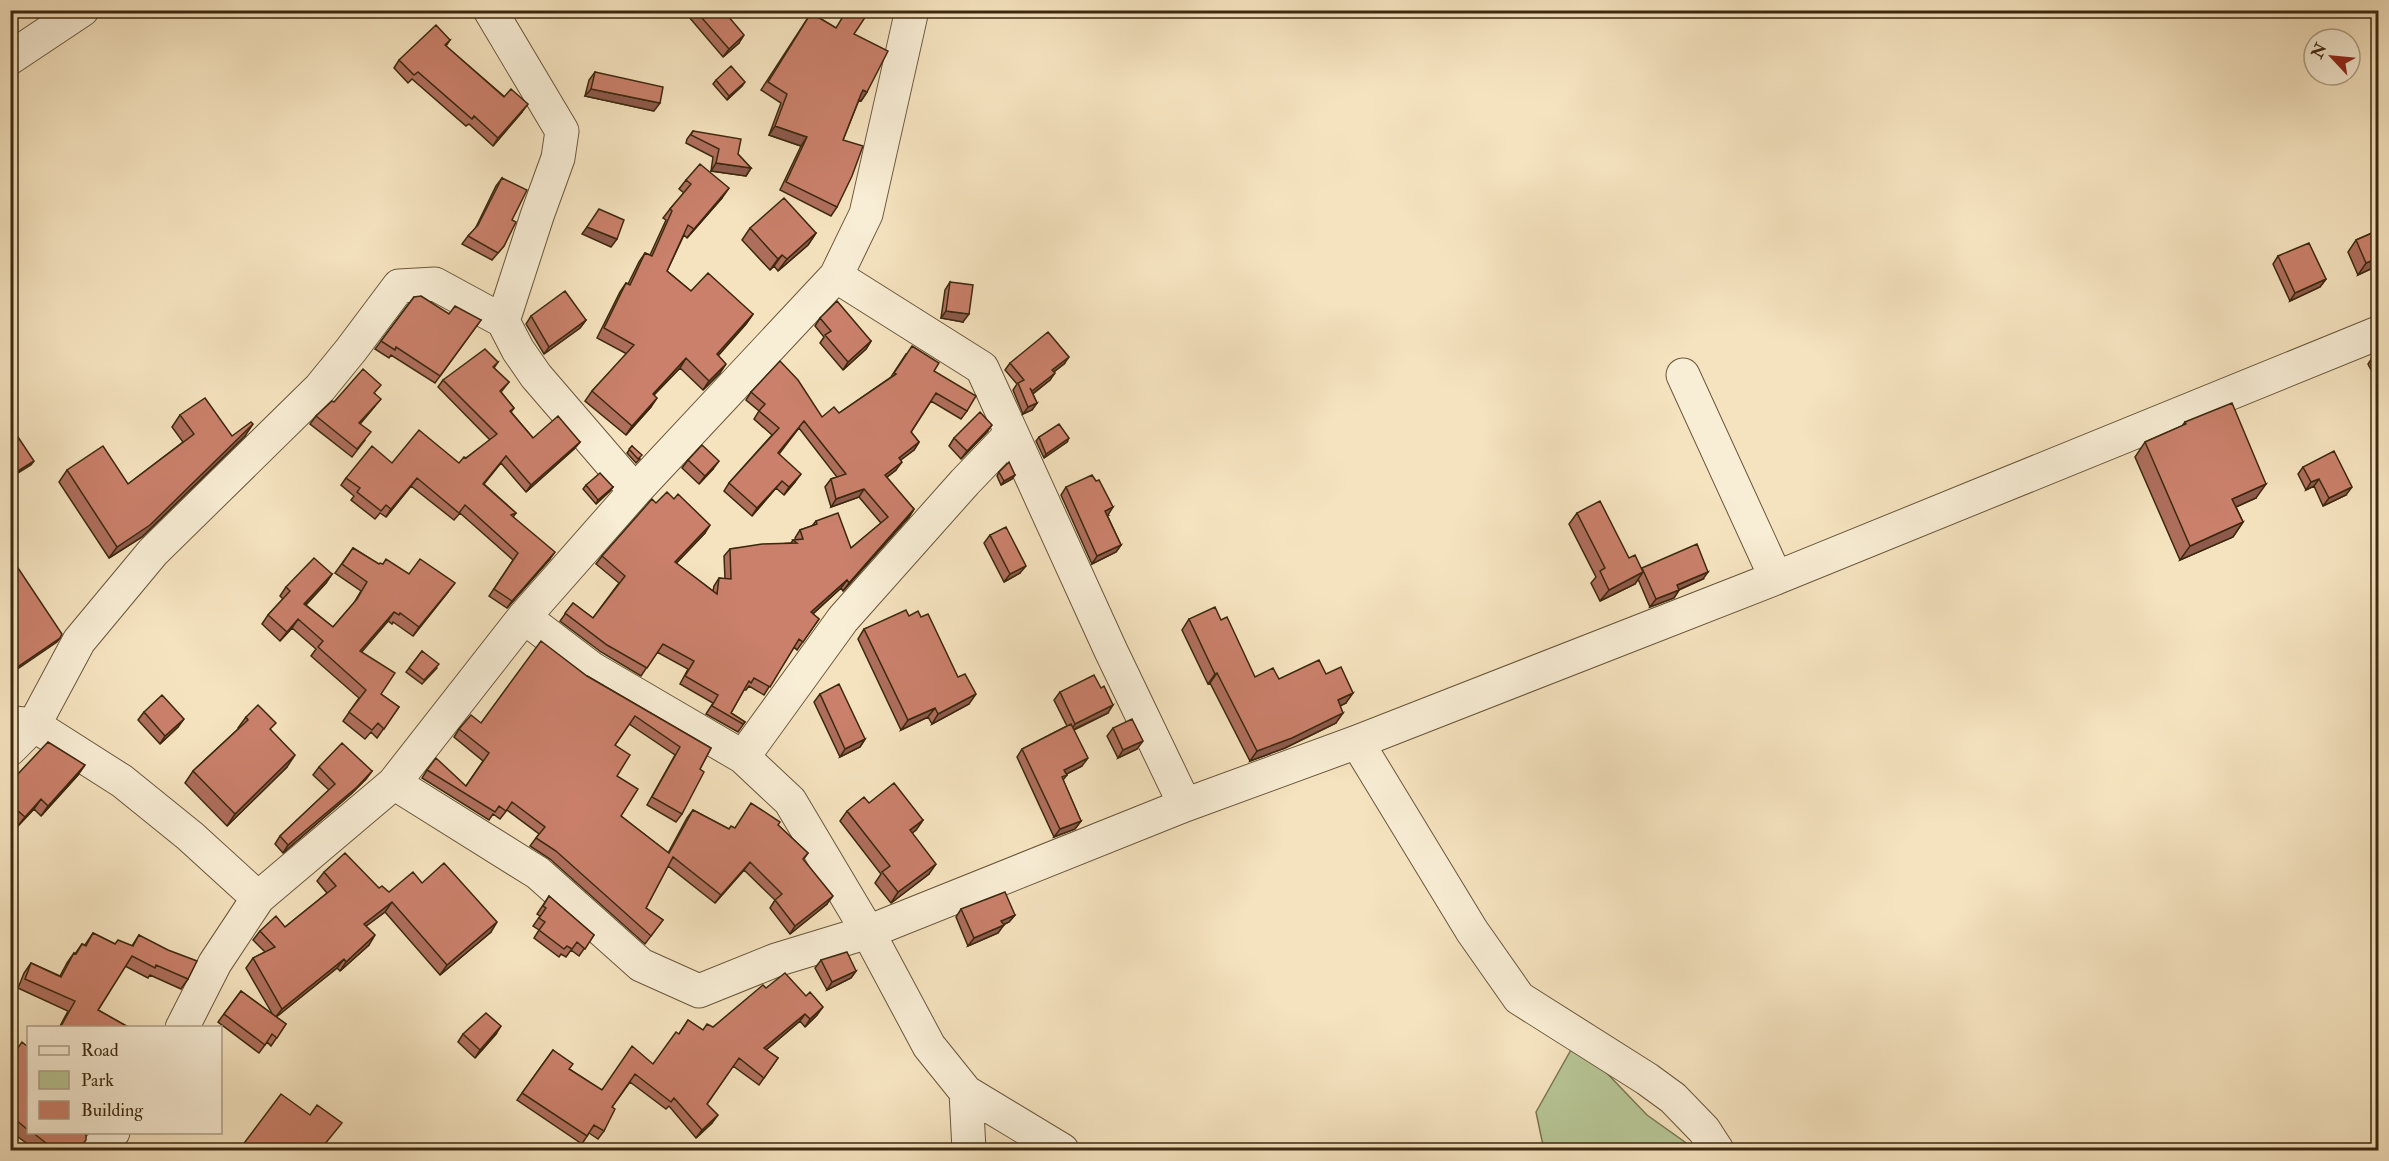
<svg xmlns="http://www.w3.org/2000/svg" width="2389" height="1161" font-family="'IM FELL Double Pica',serif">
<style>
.green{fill:#b7c595;stroke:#7a7652;stroke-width:1.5}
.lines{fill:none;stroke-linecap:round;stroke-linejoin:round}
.minor-casing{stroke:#6a573b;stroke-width:35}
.minor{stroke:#f8edd5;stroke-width:33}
.wall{fill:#ae6e5c;stroke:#3c280f;stroke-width:1.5}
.shaded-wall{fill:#8d5a4b;stroke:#3c280f;stroke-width:1.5}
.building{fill:#ca806b;stroke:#3c280f;stroke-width:1.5}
</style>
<rect width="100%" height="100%" fill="#f5e3bf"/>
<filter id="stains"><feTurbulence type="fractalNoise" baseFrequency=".00333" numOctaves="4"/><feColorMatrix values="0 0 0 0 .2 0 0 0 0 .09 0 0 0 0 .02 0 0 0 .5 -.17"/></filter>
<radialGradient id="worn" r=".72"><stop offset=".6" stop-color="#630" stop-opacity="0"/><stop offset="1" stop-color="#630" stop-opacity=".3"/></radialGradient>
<!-- green -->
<path class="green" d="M1576,1041L1647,1115L1696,1150H1544L1536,1112Z"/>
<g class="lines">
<defs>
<path id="minor" d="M490,10L562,131L558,158L537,216L503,321L518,350L536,376L635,491
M10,58L82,10
M836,276L982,368L1111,651L1185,805
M1683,375L1776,578
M524,617L591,668L743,757L790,801L868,932L929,1046L966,1092L1062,1150
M14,723L34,725L122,781L190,836L258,898
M1357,742L1472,931L1519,998L1647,1079L1673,1098L1704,1130L1717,1150
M10,749L34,725L79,641L153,552L320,388L351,350L399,286L435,284L503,321
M743,757L843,619L965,482L1011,434
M394,783L538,873L641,965L699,991L776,960L868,932L1185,805L1357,742L1776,578L2378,333
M182,1028L215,963L258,898L394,783L524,617L635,491L836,276L866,214L912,10
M966,1092L969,1150
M97,1150L113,1132"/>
</defs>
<!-- minor casing -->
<use href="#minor" class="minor-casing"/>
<!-- minor -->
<use href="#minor" class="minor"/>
</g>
<!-- wall -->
<path class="wall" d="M683,10H723L739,43L723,57Z
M811,13L836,28L854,34L867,92L861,101L859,100L843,140L837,207L831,216L780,190L801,146L769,135L781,103L761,90Z
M450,40L446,46L522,112L493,146L469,124L466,126L412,79L408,83L394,68L399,60Z
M595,72L654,111L585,96L589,80Z
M716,80L742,86L727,100L713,84Z
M693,131L738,154L751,168L746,176L711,171L713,157L686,143L687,139Z
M502,178L512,220L504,246L492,260L462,244L468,236L475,229L496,186Z
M686,180L722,198L687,238L684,235L667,271L691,291L753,314L746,324L718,355L720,373L703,390L680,368L654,395L651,407L626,435L585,401L592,391L627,354L597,338L620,292L626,283L628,284L639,262L645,253L650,255L666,220L663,218L670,209L684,193L679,189Z
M750,228L816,233L808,245L778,271L774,266L770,270L742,240Z
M2379,230V265L2358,275L2348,252L2356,240Z
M2278,256L2326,279L2320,287L2290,301L2273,264Z
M950,282L963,322L941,318L945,290Z
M414,297L449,314L481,320L435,383L391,355L389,358L375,349Z
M531,316L586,320L580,328L544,354L526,324Z
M820,318L871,341L866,349L843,370L820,343L824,337L815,326Z
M2376,352H2379V385L2368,364Z
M906,354L934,371L967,411L961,419L931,401L911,432L919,442L914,450L900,460L896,470L886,478L914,509L909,517L843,591L841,588L813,614L819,619L797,650L794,647L764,695L749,686L746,690H744L731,713L745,722L738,732L706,714L713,703L680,684L688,669L657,652L641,676L601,652L560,621L573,603L593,618L619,583L596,564L602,556L656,503L674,499L705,533L676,563L713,591L714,586L719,578L725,579L724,556L730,549L791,543L793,540H796L795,538L800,530L812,526L816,521L851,548L881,523L859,497L831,507L825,487L831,479L837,477L799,428L779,454L795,482L784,495L776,488L752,516L724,491L729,483L772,435L754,419L759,411L746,400L751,392L822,417L839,413L891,377Z
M498,362L494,368L509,382L501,392L514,408L511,412L533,438L580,442L574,449L526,492L501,463L484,484L516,513L513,517L550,559L507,608L489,596L513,560L460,513L454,520L411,486L386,517L380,513L375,519L351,500L354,496L341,485L346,478L392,463H459L490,440L438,387L443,380Z
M1010,363L1064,364L1054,372L1050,380L1033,394L1037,403L1032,410L1023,414L1013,390L1017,384L1005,370Z
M375,394V406L360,424L365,440L352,457L310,424L316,416L334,402Z
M180,415L232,436H245L142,537L109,558L59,482L67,470L128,484L183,442L172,427Z
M2185,422L2256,498L2236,507L2243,522L2233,537L2180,560L2135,457L2145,442L2182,426Z
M987,432L961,459L949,446L954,438Z
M1039,437L1067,442L1044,458L1036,441Z
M632,446L640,459L636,463L627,453Z
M688,460L713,469L699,484L682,468Z
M2303,467L2346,495L2323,506L2314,486L2306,490L2298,474Z
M999,472L1015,475L1012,479L1001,485L997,476Z
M586,485L613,487L610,491L596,504L583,489Z
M1066,487L1108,515H1107L1121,545L1116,552L1092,564L1061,495Z
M1577,513L1641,569L1642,568L1703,579L1679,590L1674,598L1650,607L1638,579L1635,584L1600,601L1591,583L1596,577L1569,524Z
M990,535L1020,573L1004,582L984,543Z
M353,548L378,564H382L409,574L448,592L413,636L393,622L392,624L388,621L361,652L381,694L399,707L377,738L371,732L365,739L343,721L359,698L311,656L316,649L292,628L280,641L262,624L268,615L283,599L280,596L286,587L332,574L326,583L306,605L333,627L354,603L361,591L335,573Z
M909,616L921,617L969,704L932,724L928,717L901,730L858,639L864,629Z
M1189,619L1221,620L1255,677L1279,679L1326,674L1346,703L1340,706L1336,723L1285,748L1250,761L1210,683L1208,684L1182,630Z
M422,651L437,668L422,684L406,672Z
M587,676L711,748L700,769L682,814L676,822L647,805L675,755L629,724L615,745L617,776L621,816L668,853L687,818L693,810L729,829L778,825L808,853L803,860L827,904L790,934L770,908L775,900L744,870L715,903L668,866L646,908L663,920L645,944L550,859L530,846L539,834L507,810L500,819L493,814L489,820L422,778L427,770L466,786L483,761L454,737L459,729L481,723Z
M1060,692L1108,713L1074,730L1082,766L1066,774L1067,775L1063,780L1081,821L1075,829L1054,837L1017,757L1022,749L1067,726L1054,700Z
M820,694L865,739L860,747L840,757L814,702Z
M144,712L178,727L160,744L138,720Z
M246,717L271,730L287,767L227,826L185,783L193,771L238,729V728Z
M1113,728L1137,749L1118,758L1107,736Z
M319,767L372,771L366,779L351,794L283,853L275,844L280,836L329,790L313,775Z
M10,771L16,776L78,775L41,816L34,809L17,827L10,820Z
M869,803L923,820L916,830L912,833L929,874L891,903L875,883L881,874L840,821L847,811Z
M324,872L379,888L389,892L422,883L491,932L440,975L385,912L366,926L369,945L340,971L337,968L276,1017L286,1024L271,1046L267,1042L259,1053L218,1022L241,991L273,1015L246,968L253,958L265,952L253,940L260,931L285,927L327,893L317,881Z
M549,896L594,935L579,956L571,950L566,957L561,954L559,957L534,938L539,930L533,926L540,916L537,914Z
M961,909L1015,915L1009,922L1003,925L998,933L968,946L956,917Z
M93,933L115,944L132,946L139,935L188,979L181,989L150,975L148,978L125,966L98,1010L130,1028H59L68,1011L18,988L24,973L31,963L60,976L67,963L74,953L75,954L82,944L85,945Z
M821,960L856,971L851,978L827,990L815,968Z
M766,988L817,1015L805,1027L800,1021L766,1050L778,1058L759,1085L733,1066L707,1104L712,1123L696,1138L669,1106L666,1109L630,1082L612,1107L604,1131L598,1139L589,1133L582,1144L517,1100L553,1050L569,1069L601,1090L653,1064L679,1034L688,1020L703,1030L713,1027Z
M463,1034H496L475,1058L458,1042Z
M28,1047V1132H83L78,1150H36L10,1131V1058Z"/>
<!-- shaded-wall -->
<path class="shaded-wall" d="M744,35L739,43L723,57L729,49Z
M745,82L742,86L727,100L729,96Z
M591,89L660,103L654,111L585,96Z
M863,90L867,92L861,101L857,99Z
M528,104L522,112L493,146L498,138Z
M775,126L807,137L801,146L769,135Z
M716,163L751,168L746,176L711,171Z
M729,188L722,198L687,238L694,229Z
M587,227L617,239L611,247L582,234Z
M816,233L808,245L778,271L787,259Z
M782,255L774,266L770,270L778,259Z
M2379,258V265L2358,275L2366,263Z
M2326,279L2320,287L2290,301L2295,293Z
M946,311L969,314L963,322L941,318Z
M753,314L746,324L711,364L717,354Z
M586,320L580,328L544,354L549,347Z
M871,341L866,349L843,370L848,362Z
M1069,357L1064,364L1047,377L1052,370Z
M686,358L680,368L646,403L653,394Z
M726,364L720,373L703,390L709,381Z
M1055,373L1050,380L1027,398L1032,391Z
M657,398L651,407L626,435L632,426Z
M381,399L375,406L354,431L359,423Z
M1037,403L1032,410L1023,414L1028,407Z
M253,424L245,436L142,537L109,558L117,547Z
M992,425L987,432L961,459L967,451Z
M1069,438L1067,442L1044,458L1046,454Z
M580,442L574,449L526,492L531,485Z
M919,442L914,450L893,466L899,458Z
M34,461L31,465L10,478V476Z
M719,461L713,469L699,484L705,476Z
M902,462L896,470L879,483L885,475Z
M801,474L795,482L784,495L789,487Z
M1015,475L1012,479L1001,485L1004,481Z
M417,478L411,486L386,517L391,509Z
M2319,479L2314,486L2306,490L2311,482Z
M782,481L752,516L757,508Z
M2266,484L2256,498L2222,513L2232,499Z
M613,487L610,491L596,504L598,500Z
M2352,487L2346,495L2323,506L2329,498Z
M864,489L859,497L831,507L836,499Z
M1113,507L1108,515L1099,519L1105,511Z
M914,509L909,517L843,591L849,583Z
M2243,522L2233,537L2180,560L2190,546Z
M710,525L705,533L670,570L675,562Z
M1121,545L1116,552L1092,564L1097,556Z
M555,552L550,559L507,608L512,601Z
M1026,566L1020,573L1004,582L1010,574Z
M1643,572L1635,584L1600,601L1609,590Z
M1708,572L1703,579L1671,593L1677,585Z
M332,574L326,583L298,613L304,604Z
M847,580L841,588L806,620L811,612Z
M455,583L448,592L413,636L419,627Z
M1679,590L1674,598L1650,607L1656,599Z
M394,612L388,621L354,661L360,651Z
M298,619L292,628L280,641L287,632Z
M60,638L57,642L10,674V672Z
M1217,673L1210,683L1208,684L1215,674Z
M1353,693L1346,703L1330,711L1338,700Z
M976,694L969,704L932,724L938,714Z
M1113,705L1108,713L1070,731L1075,724Z
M935,708L928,717L901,730L908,720Z
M1343,713L1336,723L1285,748L1250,761L1257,751Z
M184,719L178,727L160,744L165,736Z
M865,739L860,747L840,757L845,749Z
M1143,741L1137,749L1118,758L1123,750Z
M295,755L287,767L227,826L235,814Z
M1088,758L1082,766L1059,778L1064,770Z
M85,765L78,775L41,816L48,806Z
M372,771L366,779L351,794L283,853L288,845Z
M41,799L34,809L17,827L25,817Z
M923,820L916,830L902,841L910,830Z
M1081,821L1075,829L1054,837L1060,829Z
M750,862L744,870L715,903L721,895Z
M936,864L929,874L891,903L898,892Z
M833,896L827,904L790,934L795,926Z
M392,902L385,912L357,933L364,924Z
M1015,915L1009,922L996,928L1001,921Z
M497,922L491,932L440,975L447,965Z
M1004,925L998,933L968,946L974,938Z
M375,935L369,945L340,971L346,962Z
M344,959L337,968L275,1018L282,1009Z
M856,971L851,978L827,990L832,982Z
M823,1007L817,1015L805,1027L810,1019Z
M805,1014L800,1021L759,1056L764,1048Z
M501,1026L496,1034L475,1058L480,1050Z
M718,1115L712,1123L696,1138L702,1130Z"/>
<!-- building -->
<path class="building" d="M695,10H723L744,35L729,49Z
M847,10H857L866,16L854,34L888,51L867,92L863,90L861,94L843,140L863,146L852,176L837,207L786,182L807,137L775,126L787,94L768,82L811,13L836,28Z
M436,25L450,40L445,45L504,97L511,89L528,104L498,138L474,116L472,119L418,72L414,75L399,60Z
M731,66L745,82L729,96L716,80Z
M595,72L663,87L660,103L591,89Z
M693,131L741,139L738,154L751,168L716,163L719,149L691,135Z
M700,164L729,188L694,229L688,225L667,271L691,291L708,273L753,314L717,354L726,364L709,381L686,358L653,394L657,398L632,426L592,391L634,345L604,328L626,283L630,285L645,253L652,256L672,211L670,209L691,184L686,180Z
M502,178L527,190L512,220L516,222L504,246L498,253L468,236L478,225Z
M784,198L816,233L787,259L782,255L778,259L750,228Z
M599,209L624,220L617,239L587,227Z
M2379,230V258L2366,263L2356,240Z
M2309,243L2326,279L2295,293L2278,256Z
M950,282L973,285L969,314L946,311Z
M565,291L586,320L549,347L531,316Z
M421,296L449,314L455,306L481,320L440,376L396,347L395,350L381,341L414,297Z
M837,301L871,341L848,362L825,335L831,331L820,318Z
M1048,332L1069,357L1052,370L1055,373L1032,391L1030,388L1037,403L1028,407L1018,383L1024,380L1010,363Z
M912,346L939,363L934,371L976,396L967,411L936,393L911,432L919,442L899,458L902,462L885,475L914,509L849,583L847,580L811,612L819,619L803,642L799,639L770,687L754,678L751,683L749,681L731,713L745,722L743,724L712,706L718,695L685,676L694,661L663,644L647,668L607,645L565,613L573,603L593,618L625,576L602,556L652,499L656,503L667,492L674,499L678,494L710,525L675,562L717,594L719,578L731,579L730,549L762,544L797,543L793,540L803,539L800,530L817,524L816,521L838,513L851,548L888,517L864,489L836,499L831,479L846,474L804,421L778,453L801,474L789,487L782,481L757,508L729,483L779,428L759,411L765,404L751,392L780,361L798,380L822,417L834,407L839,413L896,374L894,373Z
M485,349L498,362L493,367L509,382L500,391L514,408L510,411L533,438L558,416L580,442L531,485L506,456L483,484L516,513L511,515L555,552L512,601L494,589L518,553L465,505L459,513L417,478L391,509L386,505L381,511L357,492L360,488L346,478L372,446L392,463L419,430L459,463L464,457L466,458L497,434L443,380Z
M363,369L381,385L374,393L381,399L359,423L371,432L357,449L316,416L332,401L334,402Z
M205,398L232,436L251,422L253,424L150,525L117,547L67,470L103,446L128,484L194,434L180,415Z
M2232,403L2266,484L2232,499L2243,522L2190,546L2145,442L2186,424L2185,422Z
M980,412L992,425L967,451L954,438Z
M1059,424L1069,438L1046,454L1039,437Z
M10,425L34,461L10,476Z
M702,445L719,461L705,476L688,460Z
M632,446L642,455L638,459L629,449Z
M2334,451L2352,487L2329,498L2319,479L2311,482L2303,467Z
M1009,462L1015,475L1004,481L999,472Z
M600,473L613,487L598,500L586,485Z
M1092,475L1096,481L1099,480L1113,507L1105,511L1121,545L1097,556L1066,487Z
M1600,501L1629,558L1635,555L1643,572L1609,590L1600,571L1605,568L1577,513Z
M1006,527L1026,566L1010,574L990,535Z
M1697,544L1708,572L1677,585L1679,590L1656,599L1642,568Z
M353,548L379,564L380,563L383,564L386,559L409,574L420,559L455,583L419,627L400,613L399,615L394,612L360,651L395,673L381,694L399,707L384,729L378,723L372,730L349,712L366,690L318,647L323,641L298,619L287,632L268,615L290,591L286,587L314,558L332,574L304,604L333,627L357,599L367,582L342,564Z
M10,556L62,634L60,638L10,672Z
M1215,607L1221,620L1227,617L1255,677L1273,668L1279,679L1319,660L1326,674L1341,667L1353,693L1338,700L1343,713L1292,738L1257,751L1217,673L1215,674L1189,619Z
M906,610L909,616L918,611L921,617L928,614L958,677L965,674L976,694L938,714L935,708L908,720L864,629Z
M541,641L587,676L711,748L700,769L704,772L682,814L652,797L680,747L635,716L615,745L630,755L617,776L638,789L621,816L669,853L693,810L729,829L731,826L735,828L751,803L780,822L778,825L808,853L803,859L833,896L795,926L775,900L782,894L750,862L721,895L673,857L646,908L663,920L651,936L556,851L536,838L545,827L512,802L506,811L499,806L495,812L427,770L436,758L466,786L489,753L459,729L471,715L481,723Z
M422,651L439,664L424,680L409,668Z
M1094,675L1101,688L1104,686L1113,705L1075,724L1060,692Z
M839,684L865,739L845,749L820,694Z
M162,695L184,719L165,736L144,712Z
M258,705L276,723L270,729L295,755L235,814L193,771L248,720L246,717Z
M1132,719L1143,741L1123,750L1113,728Z
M1071,724L1088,758L1064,770L1067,775L1062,777L1081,821L1060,829L1022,749Z
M48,742L85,765L48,806L41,799L25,817L10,804V771L16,776Z
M342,743L372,771L357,787L288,845L280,836L335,784L319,767Z
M894,783L923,820L910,830L936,864L898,892L882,872L890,866L847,811L864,797L869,803Z
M345,853L379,888L382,886L389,892L413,872L422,883L444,863L497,922L447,965L392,902L364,924L375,935L346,962L344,959L282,1009L253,958L275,947L260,931L276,916L285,927L336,886L324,872Z
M1005,892L1015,915L1001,921L1004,925L974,938L961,909Z
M549,896L594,935L585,949L577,942L572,949L567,946L564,949L539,930L545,922L539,918L546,908L543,906Z
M93,933L115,944L118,940L133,946L139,935L168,950L197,961L188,979L156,965L155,968L132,956L98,1010L130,1028H60L75,1001L25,979L31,963L61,977L74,953L76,954L82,944L86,946Z
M847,952L856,971L832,982L821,960Z
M785,973L806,996L810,992L823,1007L810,1019L805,1014L764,1048L778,1058L764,1078L739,1058L707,1104L718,1115L702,1130L674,1098L671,1102L635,1074L612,1107L615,1109L604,1131L594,1125L587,1136L522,1093L553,1050L573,1064L569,1069L602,1090L632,1046L653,1064L676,1032L679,1034L688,1020L703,1030L707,1024L713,1027L763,985L766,988Z
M241,991L286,1024L277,1038L272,1034L265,1045L224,1014Z
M486,1013L501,1026L480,1050L463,1034Z
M22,1042L28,1047V1130L10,1115V1059Z
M281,1094L310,1115L317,1105L342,1123L320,1150H239Z
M32,1132H83L86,1135V1140L78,1150H55Z
M10,1137L23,1150H10Z"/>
<!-- margin -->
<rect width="2389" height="1161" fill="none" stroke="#f5e3bf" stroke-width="36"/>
<rect x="12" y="12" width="2365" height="1137" fill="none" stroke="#3c280f" stroke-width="3"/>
<rect x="18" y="18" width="2353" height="1125" fill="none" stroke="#3c280f" stroke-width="1.5"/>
<!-- legend -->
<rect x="27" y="1026" width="195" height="108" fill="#f8edd5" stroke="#ad9e86" stroke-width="1.5"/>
<rect x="39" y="1046" width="30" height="9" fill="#f8edd5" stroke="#ad9e86" stroke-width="1.5"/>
<text x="81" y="1056" font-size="18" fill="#3c280f">Road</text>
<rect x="39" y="1071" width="30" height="18" fill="#b7c595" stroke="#ad9e86" stroke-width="1.5"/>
<text x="81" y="1086" font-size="18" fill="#3c280f">Park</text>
<rect x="39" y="1101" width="30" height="18" fill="#ca806b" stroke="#ad9e86" stroke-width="1.5"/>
<text x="81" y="1116" font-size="18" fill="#3c280f">Building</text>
<!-- north arrow -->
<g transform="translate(2332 57) rotate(296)"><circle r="28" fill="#f8edd5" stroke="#ad9e86" stroke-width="1.5"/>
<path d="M0-4.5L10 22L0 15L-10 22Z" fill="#8f2418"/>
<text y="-9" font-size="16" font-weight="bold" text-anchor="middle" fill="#3c280f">N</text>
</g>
<rect width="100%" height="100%" filter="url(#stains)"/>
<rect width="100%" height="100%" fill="url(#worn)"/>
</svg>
